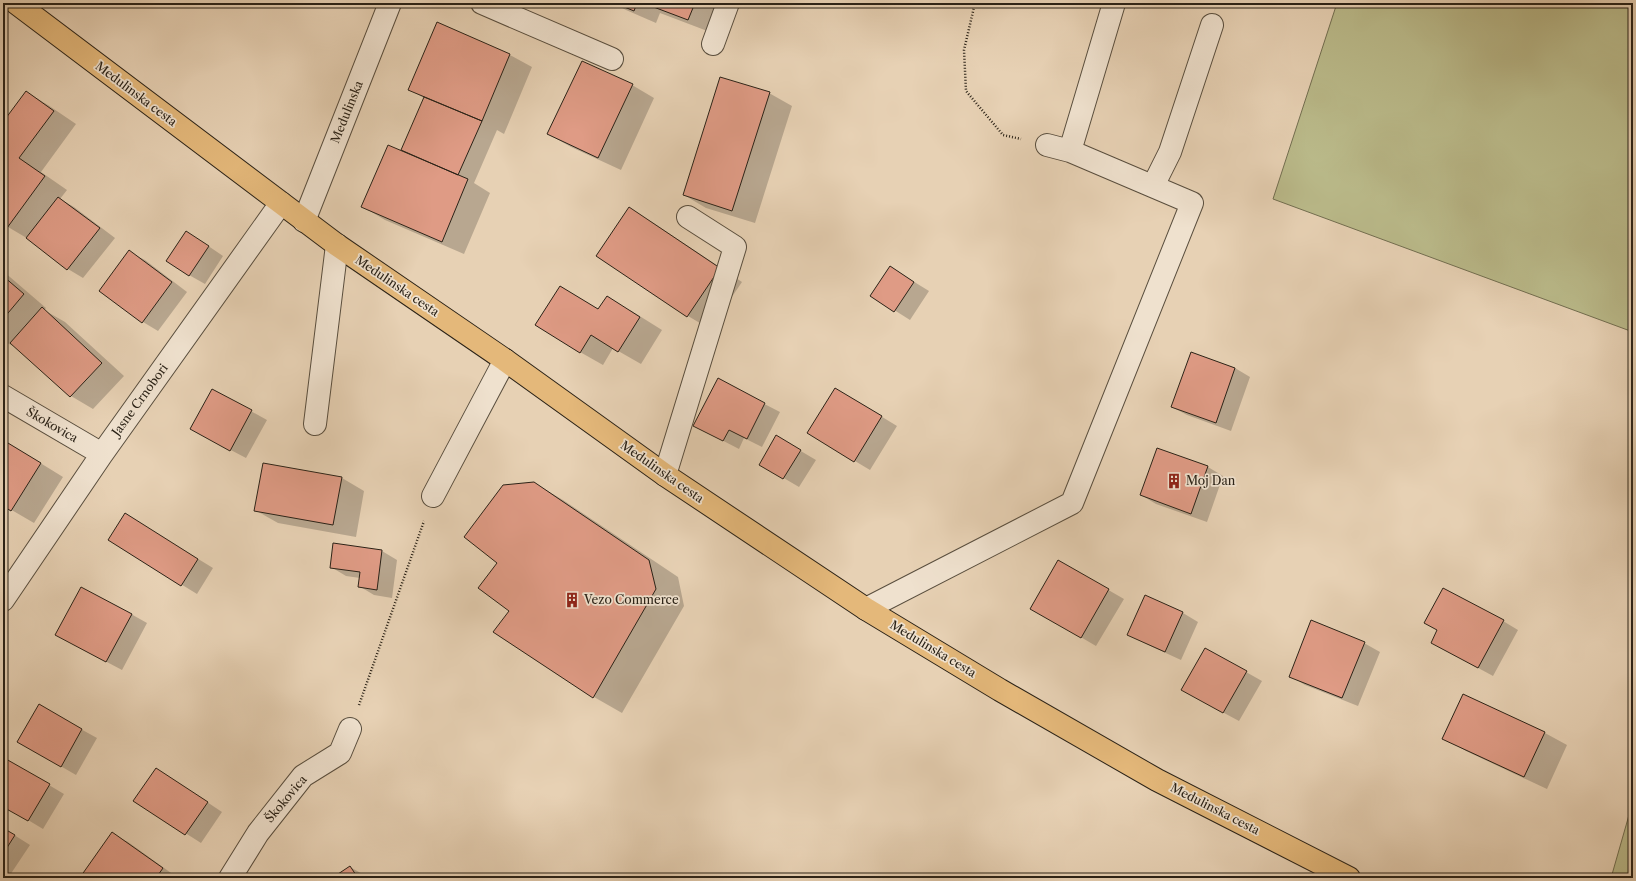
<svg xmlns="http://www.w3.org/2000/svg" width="1636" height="881" font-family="'Libre Caslon Text',serif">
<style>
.green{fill:#baba8a;stroke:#726e50}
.shadow{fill:#0003}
.building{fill:#df9b85;stroke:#2a2217}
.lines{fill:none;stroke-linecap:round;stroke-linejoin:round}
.minor-casing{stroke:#594e3e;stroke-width:24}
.major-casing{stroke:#2a2217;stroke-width:24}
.path{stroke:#2a2217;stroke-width:2.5;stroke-dasharray:1 2;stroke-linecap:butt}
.minor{stroke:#efe1ce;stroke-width:22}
.major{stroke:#e4b87a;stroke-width:22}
.labels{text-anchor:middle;stroke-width:3.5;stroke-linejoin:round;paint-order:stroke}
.street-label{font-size:12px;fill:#2a2217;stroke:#efe1ce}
.poi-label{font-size:12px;fill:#2a2217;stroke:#efe1ce;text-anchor:start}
</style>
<rect width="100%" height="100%" fill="#e7d1b4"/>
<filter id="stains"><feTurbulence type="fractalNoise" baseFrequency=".005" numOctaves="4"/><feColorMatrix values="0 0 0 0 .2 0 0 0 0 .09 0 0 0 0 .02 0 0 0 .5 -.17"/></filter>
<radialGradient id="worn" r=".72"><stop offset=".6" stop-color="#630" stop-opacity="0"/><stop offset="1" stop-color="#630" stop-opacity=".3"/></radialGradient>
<!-- green -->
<path class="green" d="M1337,3H1633V332L1273,199Z
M1633,801V878H1611Z"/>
<!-- shadow -->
<path class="shadow" d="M613,3H722L710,32L660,13L656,23L626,10Z
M438,24L510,55L532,67L504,134L497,130L474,183L490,193L464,254L385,220L363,207L407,152L424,98L410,90Z
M632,85L654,98L621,170L571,147L548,134Z
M26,92L48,105L76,124L41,172L67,190L60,199L74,207L115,238L83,278L68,269L30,240L3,224V124Z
M769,93L792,106L755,223L706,208L684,195Z
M629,209L652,222L742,282L710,329L688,316L598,256Z
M201,241L223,256L205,284L189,275Z
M129,252L145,260L187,292L158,331L143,322L100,291Z
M890,267L929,291L910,320L872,296Z
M3,271L46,308L44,310L65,322L124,376L93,409L71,396L14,345L13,346L3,341Z
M561,287L599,310H630L662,330L641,364L613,348L603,365L580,352Z
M1191,353L1235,368L1250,377L1231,431L1187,415L1172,407Z
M718,380L780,412L762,447L744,438L739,449L710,434Z
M213,390L267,420L246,458L206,437Z
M851,398L897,426L870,470L808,433Z
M777,437L816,460L799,487L760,464Z
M3,440L63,477L34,523L3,505Z
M1157,449L1208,467L1223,476L1207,522L1156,504L1141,495Z
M264,464L342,478L364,491L356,537L278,523L255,510Z
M534,483L563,500L678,577L684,606L622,713L594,697L510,610L498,563Z
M141,524L213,568L197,594L109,540Z
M334,544L382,551L397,560L392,598L374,595L359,586L360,578L346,576L331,567Z
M1058,561L1124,599L1096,646L1031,608Z
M1145,596L1183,613L1198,622L1181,660L1144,643L1128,634Z
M131,614L147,623L122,670L71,643Z
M1503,621L1518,630L1493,676L1447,651L1438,631Z
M1364,643L1380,652L1358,706L1305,685L1290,676Z
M1205,649L1262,681L1239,721L1198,699Z
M39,706L97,738L76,775L19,742Z
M1545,733L1567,745L1547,789L1466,751L1444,738Z
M7,760L64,794L43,829L3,805V766Z
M171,778L222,812L201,843L135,801Z
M3,828L30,845L8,878H3Z
M112,834L128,842L178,878H86Z
M350,867L366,876L367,878H334Z"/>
<!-- building -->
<path class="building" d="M615,3H637L634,11Z
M643,3H695L688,20Z
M437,22L510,54L482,121L408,90Z
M582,61L633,84L598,158L547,134Z
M720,77L770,92L732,211L683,195Z
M26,91L54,111L19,158L45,176L7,228L3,225V122Z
M424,97L482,121L458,175L401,150Z
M388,145L468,179L442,242L361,207Z
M58,197L100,228L67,270L26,238Z
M629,207L720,268L687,317L596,256Z
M186,231L209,246L189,276L166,261Z
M129,250L172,282L142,323L99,291Z
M890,266L914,282L894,312L870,296Z
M3,276L24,294L3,319Z
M560,286L598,309L607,296L640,317L618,352L591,335L580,353L535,325Z
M42,307L102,363L70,397L10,343Z
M1191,352L1235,368L1216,423L1171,407Z
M718,378L765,403L747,439L729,430L723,441L693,426Z
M835,388L882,416L854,462L807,433Z
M212,389L252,410L230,451L190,429Z
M776,435L801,450L783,479L759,465Z
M3,440L41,463L11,511L3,506Z
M1157,448L1208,466L1191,514L1140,495Z
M263,463L342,477L333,525L254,511Z
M534,482L649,560L656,589L593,698L493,632L509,611L478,588L497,563L464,537L503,485Z
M125,513L198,559L181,586L108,540Z
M333,543L382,550L377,590L358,587L360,572L330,568Z
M1058,560L1109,589L1081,638L1030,609Z
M81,587L132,614L106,662L55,635Z
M1443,588L1504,620L1478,668L1431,643L1437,630L1424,623Z
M1145,595L1183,612L1165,652L1127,635Z
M1311,620L1365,642L1342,698L1289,677Z
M1205,648L1247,671L1223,713L1181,690Z
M1463,694L1545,732L1524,777L1442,739Z
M39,704L82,729L61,767L17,742Z
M6,759L50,784L28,821L3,807V764Z
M156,768L208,802L185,835L133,801Z
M3,828L15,835L3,854Z
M112,832L163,868L156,878H84L81,876Z
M350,866L358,878H332Z"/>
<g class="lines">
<defs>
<path id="minor" d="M482,3L612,59
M713,44L728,3
M1070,151L1114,3
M1153,186L1170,152L1212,25
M304,221L390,3
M3,396L102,454
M315,424L337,245
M665,475L735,247L688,217
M433,496L505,360
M3,600L102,454L281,203
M866,609L1072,503L1192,203L1070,151L1047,145
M230,878L258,833L303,776L340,753L350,729"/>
<path id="major" d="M16,3L337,245L505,360L665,475L866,609L1000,690L1157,780L1349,878"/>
</defs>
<!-- minor casing -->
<use href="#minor" class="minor-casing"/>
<!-- major casing -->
<use href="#major" class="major-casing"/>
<!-- path -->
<path class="path" d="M975,3L964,50L966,91L1003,135L1021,139
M359,705L424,521"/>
<!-- minor -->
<use href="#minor" class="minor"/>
<!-- major -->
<use href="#major" class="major"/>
</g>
<!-- icons -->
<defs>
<symbol id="building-bare" viewBox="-9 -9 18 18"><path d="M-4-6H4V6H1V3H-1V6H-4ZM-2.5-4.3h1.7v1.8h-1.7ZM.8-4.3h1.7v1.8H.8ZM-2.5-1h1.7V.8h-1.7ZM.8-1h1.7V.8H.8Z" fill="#8f2418" stroke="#efe1ce" stroke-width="2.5" paint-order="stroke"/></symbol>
</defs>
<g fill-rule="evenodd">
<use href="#building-bare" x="1163" y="470" width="22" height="22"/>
<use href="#building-bare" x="561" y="589" width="22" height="22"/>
</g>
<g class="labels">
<!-- street labels -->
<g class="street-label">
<text transform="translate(136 94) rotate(37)" y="4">Medulinska cesta</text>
<text transform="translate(347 112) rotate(-68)" y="4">Medulinska</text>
<text transform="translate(397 286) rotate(34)" y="4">Medulinska cesta</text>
<text transform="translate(140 400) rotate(-54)" y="4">Jasne Crnobori</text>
<text transform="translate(52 425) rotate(30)" y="4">Škokovica</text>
<text transform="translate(662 472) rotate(35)" y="4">Medulinska cesta</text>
<text transform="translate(933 649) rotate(31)" y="4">Medulinska cesta</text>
<text transform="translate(286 799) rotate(-50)" y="4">Škokovica</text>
<text transform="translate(1215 809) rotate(27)" y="4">Medulinska cesta</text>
</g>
<!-- poi labels -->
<g class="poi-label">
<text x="1186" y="485">Moj Dan</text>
<text x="584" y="604">Vezo Commerce</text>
</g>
</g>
<!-- margin -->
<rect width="1636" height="881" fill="none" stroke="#e7d1b4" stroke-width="16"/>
<rect x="4" y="4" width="1628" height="873" fill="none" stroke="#2a2217" stroke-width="2"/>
<rect x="8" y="8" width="1620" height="865" fill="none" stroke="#2a2217"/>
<rect width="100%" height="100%" filter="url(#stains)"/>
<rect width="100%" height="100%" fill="url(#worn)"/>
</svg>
